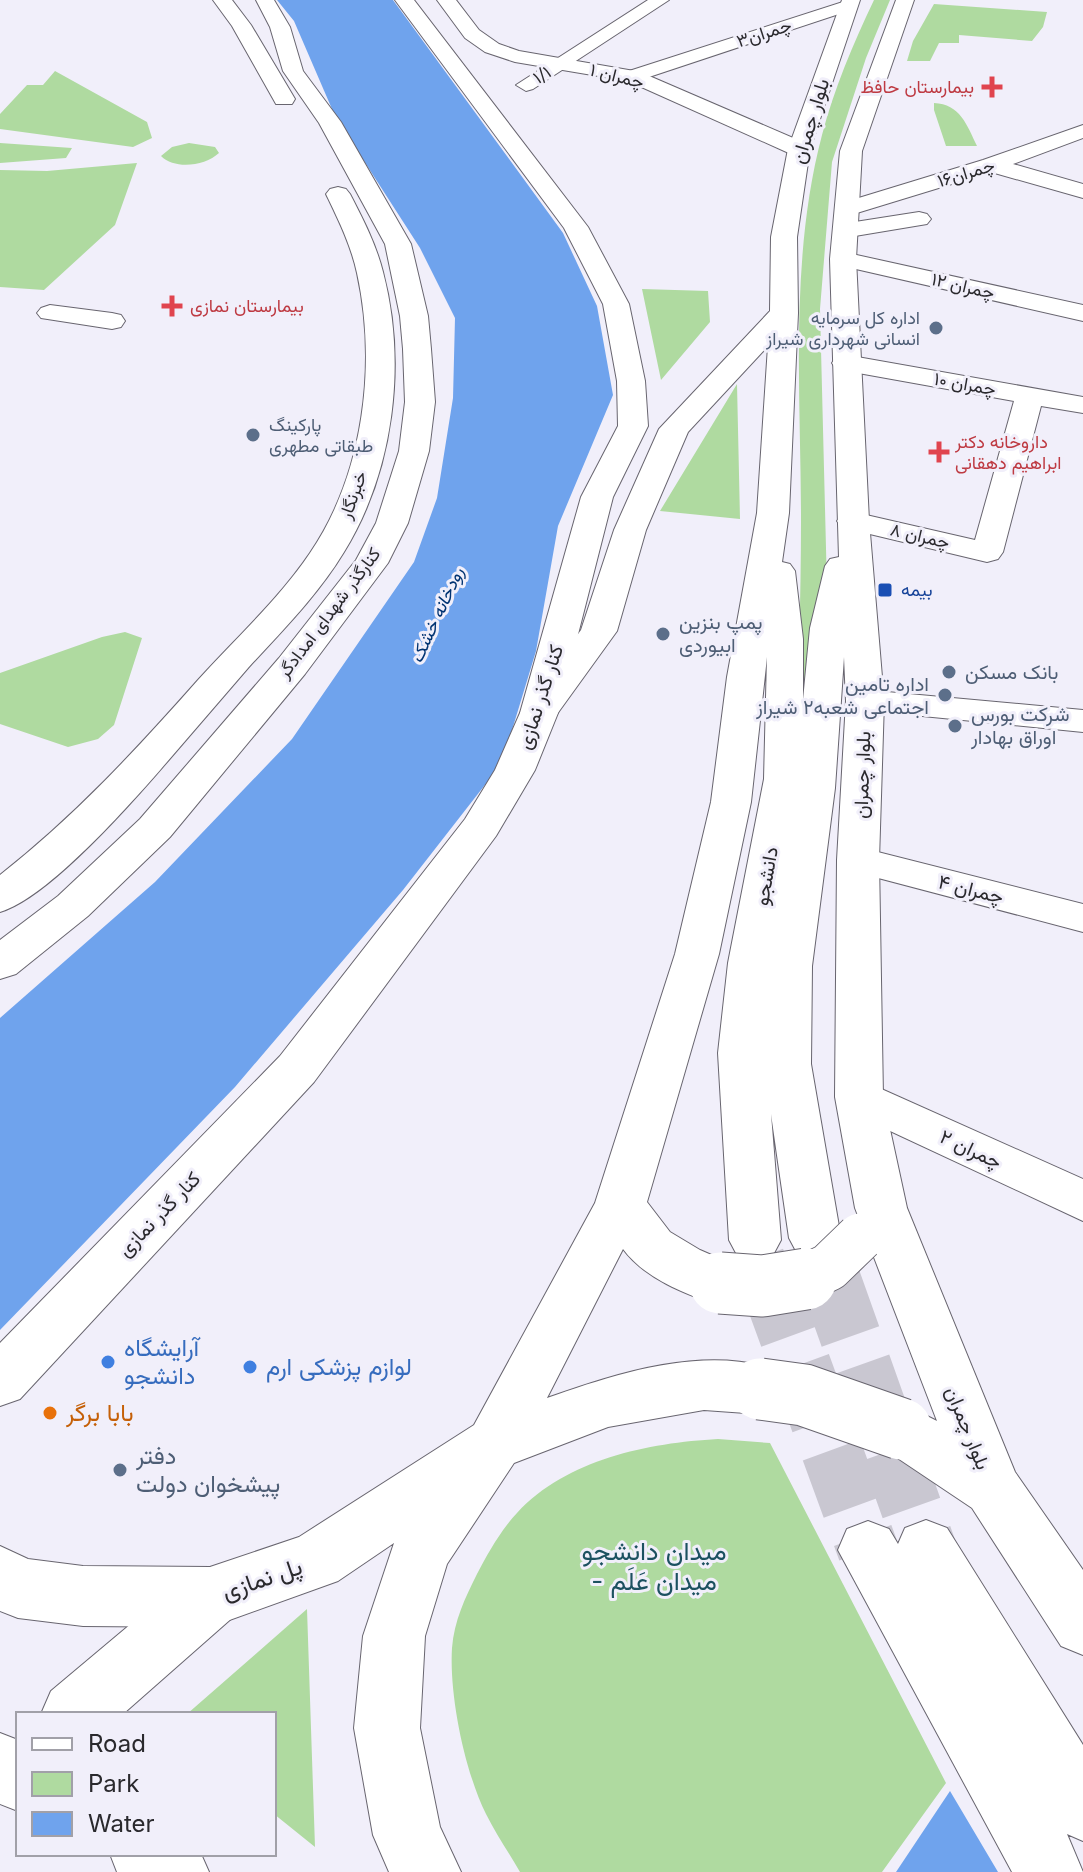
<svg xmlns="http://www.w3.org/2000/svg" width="1083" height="1872" font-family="Inter,Vazirmatn,sans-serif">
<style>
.green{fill:#afdaa0}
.water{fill:#6fa3ed}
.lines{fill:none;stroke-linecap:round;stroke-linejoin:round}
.primary-tunnel-far1{stroke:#c9c7d1;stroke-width:47;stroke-dasharray:47 23;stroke-linecap:butt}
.primary-tunnel{stroke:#c9c7d1;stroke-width:61;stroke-dasharray:61 30;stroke-linecap:butt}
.street-casing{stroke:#68656f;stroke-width:2}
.secondary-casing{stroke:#68656f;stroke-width:2}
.primary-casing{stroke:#68656f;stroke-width:2}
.street{fill:#fff;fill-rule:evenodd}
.secondary{fill:#fff;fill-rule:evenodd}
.primary{fill:#fff;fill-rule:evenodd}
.primary-bridge-far1-casing{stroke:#68656f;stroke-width:49;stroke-linecap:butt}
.primary-bridge-casing{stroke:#68656f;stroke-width:63;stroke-linecap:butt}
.primary-bridge-far1{stroke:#fff;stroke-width:47}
.primary-bridge{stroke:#fff;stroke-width:61}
.health-dot{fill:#e0444e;stroke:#f1effa;stroke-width:3}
.service-dot{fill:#5c6f8a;stroke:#f1effa;stroke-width:3}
.transit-dot{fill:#1a4fb4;stroke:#f1effa;stroke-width:3}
.shop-dot{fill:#3f7fe0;stroke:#f1effa;stroke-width:3}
.food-dot{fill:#e8710a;stroke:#f1effa;stroke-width:3}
.labels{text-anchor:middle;stroke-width:6;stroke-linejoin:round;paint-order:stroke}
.far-street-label{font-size:18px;fill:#2a292d;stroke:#f1effa}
.far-health-label{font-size:18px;fill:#be3a42;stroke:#f1effa;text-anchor:start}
.far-service-label{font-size:18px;fill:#4e5e75;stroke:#f1effa;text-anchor:end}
.far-transit-label{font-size:18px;fill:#164399;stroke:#f1effa;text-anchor:start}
.far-water-label{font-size:18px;font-style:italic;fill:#003372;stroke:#f1effa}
.street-label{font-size:20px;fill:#2a292d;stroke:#f1effa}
.service-label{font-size:20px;fill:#4e5e75;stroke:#f1effa;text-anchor:start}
.near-shop-label{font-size:24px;fill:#366cbe;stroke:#f1effa;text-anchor:start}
.near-food-label{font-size:24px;fill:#c56008;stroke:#f1effa;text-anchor:start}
.near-service-label{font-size:24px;fill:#4e5e75;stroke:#f1effa;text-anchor:start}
.near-street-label{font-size:24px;fill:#2a292d;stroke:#f1effa}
.near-neighbourhood-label{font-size:26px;fill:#1c5160;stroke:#f1effa}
</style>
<rect width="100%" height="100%" fill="#f1effa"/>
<!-- green -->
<path class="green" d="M874,0H890L866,58L832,162L820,309L827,588L797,751C798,675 801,598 801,521C801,394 789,260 822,135C834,89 853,44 874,0Z
M934,4L1047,12L1043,27L1032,41L959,35V43H939L930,61H907L913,41Z
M55,71L147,122L152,138L133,147L0,129V114L27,85H43Z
M934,103C960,104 967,125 977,146H946L934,110Z
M0,143L72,148L66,158L0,163Z
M189,143L215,147L219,153C205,166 175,170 161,156L172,147Z
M137,163L115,225L44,290L0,287V170L47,171Z
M642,289L708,291L710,322L661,380Z
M737,384L740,519L660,511Z
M125,632L142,638L114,725L98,739L68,747L0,724V673L102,637Z
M718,1439L770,1443L946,1783L882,1872H520C509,1853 496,1834 486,1814C465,1772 449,1696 452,1648C454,1621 465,1598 477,1574C488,1553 501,1530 517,1513C567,1459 648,1443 718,1439Z
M307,1609L315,1847L274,1814V1714H187Z"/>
<!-- water -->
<path class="water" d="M277,0H393L563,233L597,306L613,395L558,526L536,651L502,763L403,890L235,1087L0,1330V1018L155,882L292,739L414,562L437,498L453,398L455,318L420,248L335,116L294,21Z
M950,1791L998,1872H896Z"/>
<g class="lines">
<!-- primary-tunnel-far1 -->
<path class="primary-tunnel-far1" d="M815,1238L830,1281
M761,1257L770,1281"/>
<!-- primary-tunnel -->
<path class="primary-tunnel" d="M769,1279L868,1550
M830,1279L926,1549"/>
<defs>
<path id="street" d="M648,0H669L533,89L526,91L516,85Z
M849,0L857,5L854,9L640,80H626L623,76L626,72Z
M1083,125V138L1013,164L1083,184V198L991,172L847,216L839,214L835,209L839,204L983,160Z
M919,212L927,214L931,219L927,224L855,236L847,234L843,229L847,224L855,222Z
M843,252L1083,305V321L834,264L831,259L834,254Z
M50,305L112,313L121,315L125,321L121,327L112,329L41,318L37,313L41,308Z
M846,355L1083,397V413L1041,406L1003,552L998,559L987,562L853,530L842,528L837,521L842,514L853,512L975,540L1014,401L836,369L832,363L836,357Z
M865,690L1083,710V732L852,709L847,701L852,693Z
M858,847L1083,904V932L844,869L838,860L844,851Z
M859,1079L1083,1179V1221L843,1109L836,1097L843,1085Z"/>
<path id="secondary" d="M213,0H232L251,25L295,99L292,104H276L232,26Z
M256,0H274L290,27L303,71L341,122L411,244L428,316L431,349L435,402L429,451L408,523L388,563L305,674L170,837L88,916L16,974L0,979V940L58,896L140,819L279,658L356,560L376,523L399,451L405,402L403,349L400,316L385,244L319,123L283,71L270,27Z
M395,0H414L588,227L629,304L645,381L648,426L613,497L558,713L535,770L496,836L314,1082L20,1399L0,1406V1343L280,1056L465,819L495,770L520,713L581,497L618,426L617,381L603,304L564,228Z
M437,0H456L479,30L499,44L519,51L640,72L807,144L810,149L807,154H791L628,81L515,62L485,52L465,38Z
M338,187L346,189L350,194C363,219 376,244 383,272C407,363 394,471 344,552C318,595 282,631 248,668C223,697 198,726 173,755C138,796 49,898 0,912V875C74,817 136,750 198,680C236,638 279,599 310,553C364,474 377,364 357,273C351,245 338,219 326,194L330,189Z
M210,1567L232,1576L241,1597L232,1618L123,1714H41L51,1691L188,1576Z"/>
<path id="primary" d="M842,0H860L810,149L797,237L798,313L789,513L782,562L790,564L795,571L803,639V700L810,628L825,566L830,559L839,557L830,259L840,151L896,0H914L862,151L856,259L869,521L884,701L879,860L883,1097L907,1208L1015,1472L1083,1570V1655L1061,1646L972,1508L881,1447L872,1429L881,1411L901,1403L937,1421L855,1208L835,1097L837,860L846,701L844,657L835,788L812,966L811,1064L841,1238L833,1253L815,1259L797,1253L789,1238L771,1114L781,1240L773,1255L755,1262L737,1255L729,1240L718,1053L728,963L764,779L767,657L751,802L719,954L647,1202L670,1232L700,1250L739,1267L747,1283L739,1299L720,1306C686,1294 645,1279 623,1249L547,1398C618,1373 706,1344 780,1371L788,1389L780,1407L760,1414L704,1410L608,1427L514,1463L447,1564L425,1636L420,1728L440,1827L461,1872H389L373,1835L354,1728L363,1636L394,1543L338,1581L210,1627L83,1626L18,1618L0,1611V1546L28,1559L83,1566L210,1567L299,1537L474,1425L595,1203L675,954L711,802L727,677L757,513L768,346L688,432L646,530L617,631L552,721L539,724L526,721L520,713L581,630L614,530L659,429L770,311L771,237L788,149Z
M926,1520L947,1528L1083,1745V1841L1067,1834L1083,1872H1012L838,1550L847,1529L868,1521L889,1529L898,1544L905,1528Z
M0,1733L18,1740V1811L0,1804Z
M110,1854H201L209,1872H117Z"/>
</defs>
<!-- street casing -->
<use href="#street" class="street-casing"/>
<!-- secondary casing -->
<use href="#secondary" class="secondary-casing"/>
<!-- primary casing -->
<use href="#primary" class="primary-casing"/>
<!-- street -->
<use href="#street" class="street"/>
<!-- secondary -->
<use href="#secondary" class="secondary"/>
<!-- primary -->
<use href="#primary" class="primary"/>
<defs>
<path id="primary-bridge-far1" d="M800,1281L829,1267L860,1237"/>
<path id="primary-bridge" d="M720,1283L763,1286L806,1279
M760,1389L804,1395L901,1429"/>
</defs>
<!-- primary-bridge-far1 casing -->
<use href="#primary-bridge-far1" class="primary-bridge-far1-casing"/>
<!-- primary-bridge casing -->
<use href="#primary-bridge" class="primary-bridge-casing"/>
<!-- primary-bridge-far1 -->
<use href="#primary-bridge-far1" class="primary-bridge-far1"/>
<!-- primary-bridge -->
<use href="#primary-bridge" class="primary-bridge"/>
</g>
<!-- markers -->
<g class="health-dot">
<path d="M988 75h8v8h8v8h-8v8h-8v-8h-8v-8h8z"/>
<path d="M168 294h8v8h8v8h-8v8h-8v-8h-8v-8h8z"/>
<path d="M935 440h8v8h8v8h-8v8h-8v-8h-8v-8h8z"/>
</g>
<g class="service-dot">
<circle cx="936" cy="328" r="8"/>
<circle cx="253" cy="435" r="8"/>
<circle cx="663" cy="634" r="8"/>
<circle cx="949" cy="672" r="8"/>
<circle cx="945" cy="695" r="8"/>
<circle cx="955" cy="726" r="8"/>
<circle cx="120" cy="1470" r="8"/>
</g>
<rect class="transit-dot" x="877" y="582" width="16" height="16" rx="4"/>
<g class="shop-dot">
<circle cx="108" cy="1362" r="8"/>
<circle cx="250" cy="1367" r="8"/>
</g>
<circle class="food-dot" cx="50" cy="1413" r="8"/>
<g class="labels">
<!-- far-street labels -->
<g class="far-street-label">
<text transform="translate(764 33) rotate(-18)" y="6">چمران۳</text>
<text transform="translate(542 75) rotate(-32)" y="6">۱/۱</text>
<text transform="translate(617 76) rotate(14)" y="6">چمران ۱</text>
<text transform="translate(966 173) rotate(-17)" y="6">چمران۱۶</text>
<text transform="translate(963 286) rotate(13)" y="6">۱۲ چمران</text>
<text transform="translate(965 384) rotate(10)" y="6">۱۰ چمران</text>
<text transform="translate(353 495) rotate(-70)" y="6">خبرنگار</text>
<text transform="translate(920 536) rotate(13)" y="6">۸ چمران</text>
<text transform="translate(329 613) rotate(-53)" y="6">کنارگذر شهدای امدادگر</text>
</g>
<!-- far-health labels -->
<g class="far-health-label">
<text x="974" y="93" text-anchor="end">بیمارستان حافظ</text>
<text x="190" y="312">بیمارستان نمازی</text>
<text x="955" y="448">داروخانه دکتر<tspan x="955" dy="21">ابراهیم دهقانی</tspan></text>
</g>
<!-- far-service labels -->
<g class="far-service-label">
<text x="920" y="324">اداره کل سرمایه<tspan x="920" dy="21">انسانی شهرداری شیراز</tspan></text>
<text x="269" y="431" text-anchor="start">پارکینگ<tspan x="269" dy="21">طبقاتی مطهری</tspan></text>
</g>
<!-- far-transit labels -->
<g class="far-transit-label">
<text x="901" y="596">بیمه</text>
</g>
<!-- far-water labels -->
<g class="far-water-label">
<text transform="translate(437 615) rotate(-65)" y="6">رودخانه خشک</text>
</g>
<!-- street labels -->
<g class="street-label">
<text transform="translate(810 121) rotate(-73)" y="7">بلوار چمران</text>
<text transform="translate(540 697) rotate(-72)" y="7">کنار گذر نمازی</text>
<text transform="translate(862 775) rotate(-88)" y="7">بلوار چمران</text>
<text transform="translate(766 876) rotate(-80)" y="7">دانشجو</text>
<text transform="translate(971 889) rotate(14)" y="7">۴ چمران</text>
<text transform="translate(971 1149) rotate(25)" y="7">۲ چمران</text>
<text transform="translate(159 1214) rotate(-46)" y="7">کنار گذر نمازی</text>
<text transform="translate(968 1428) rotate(68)" y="7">بلوار چمران</text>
</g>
<!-- service labels -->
<g class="service-label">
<text x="679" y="629">پمپ بنزین<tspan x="679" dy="23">ابیوردی</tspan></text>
<text x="965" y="679">بانک مسکن</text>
<text x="929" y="691" text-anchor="end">اداره تامین<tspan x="929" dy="23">اجتماعی شعبه۲ شیراز</tspan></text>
<text x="971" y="721">شرکت بورس<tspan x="971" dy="23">اوراق بهادار</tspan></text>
</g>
<!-- near-shop labels -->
<g class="near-shop-label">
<text x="124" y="1356">آرایشگاه<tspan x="124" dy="28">دانشجو</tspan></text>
<text x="266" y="1375">لوازم پزشکی ارم</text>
</g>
<!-- near-food labels -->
<g class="near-food-label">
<text x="66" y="1421">بابا برگر</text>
</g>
<!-- near-service labels -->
<g class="near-service-label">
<text x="136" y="1464">دفتر<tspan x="136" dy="28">پیشخوان دولت</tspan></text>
</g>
<!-- near-street labels -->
<g class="near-street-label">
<text transform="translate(262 1579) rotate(-19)" y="8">پل نمازی</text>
</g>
<!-- near-neighbourhood labels -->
<g class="near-neighbourhood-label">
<text x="654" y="1560">میدان دانشجو<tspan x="654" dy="30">- میدان عَلَم</tspan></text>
</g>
</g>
<!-- legend -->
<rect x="16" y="1712" width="260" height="144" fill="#f1effa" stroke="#a1a0a8" stroke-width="2"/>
<rect x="32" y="1738" width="40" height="12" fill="#ffffff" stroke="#a1a0a8" stroke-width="2"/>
<text x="88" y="1752" font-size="24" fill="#2a292d">Road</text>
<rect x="32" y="1772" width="40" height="24" fill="#afdaa0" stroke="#a1a0a8" stroke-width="2"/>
<text x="88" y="1792" font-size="24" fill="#2a292d">Park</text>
<rect x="32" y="1812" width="40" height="24" fill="#6fa3ed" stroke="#a1a0a8" stroke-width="2"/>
<text x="88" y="1832" font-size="24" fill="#2a292d">Water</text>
</svg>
